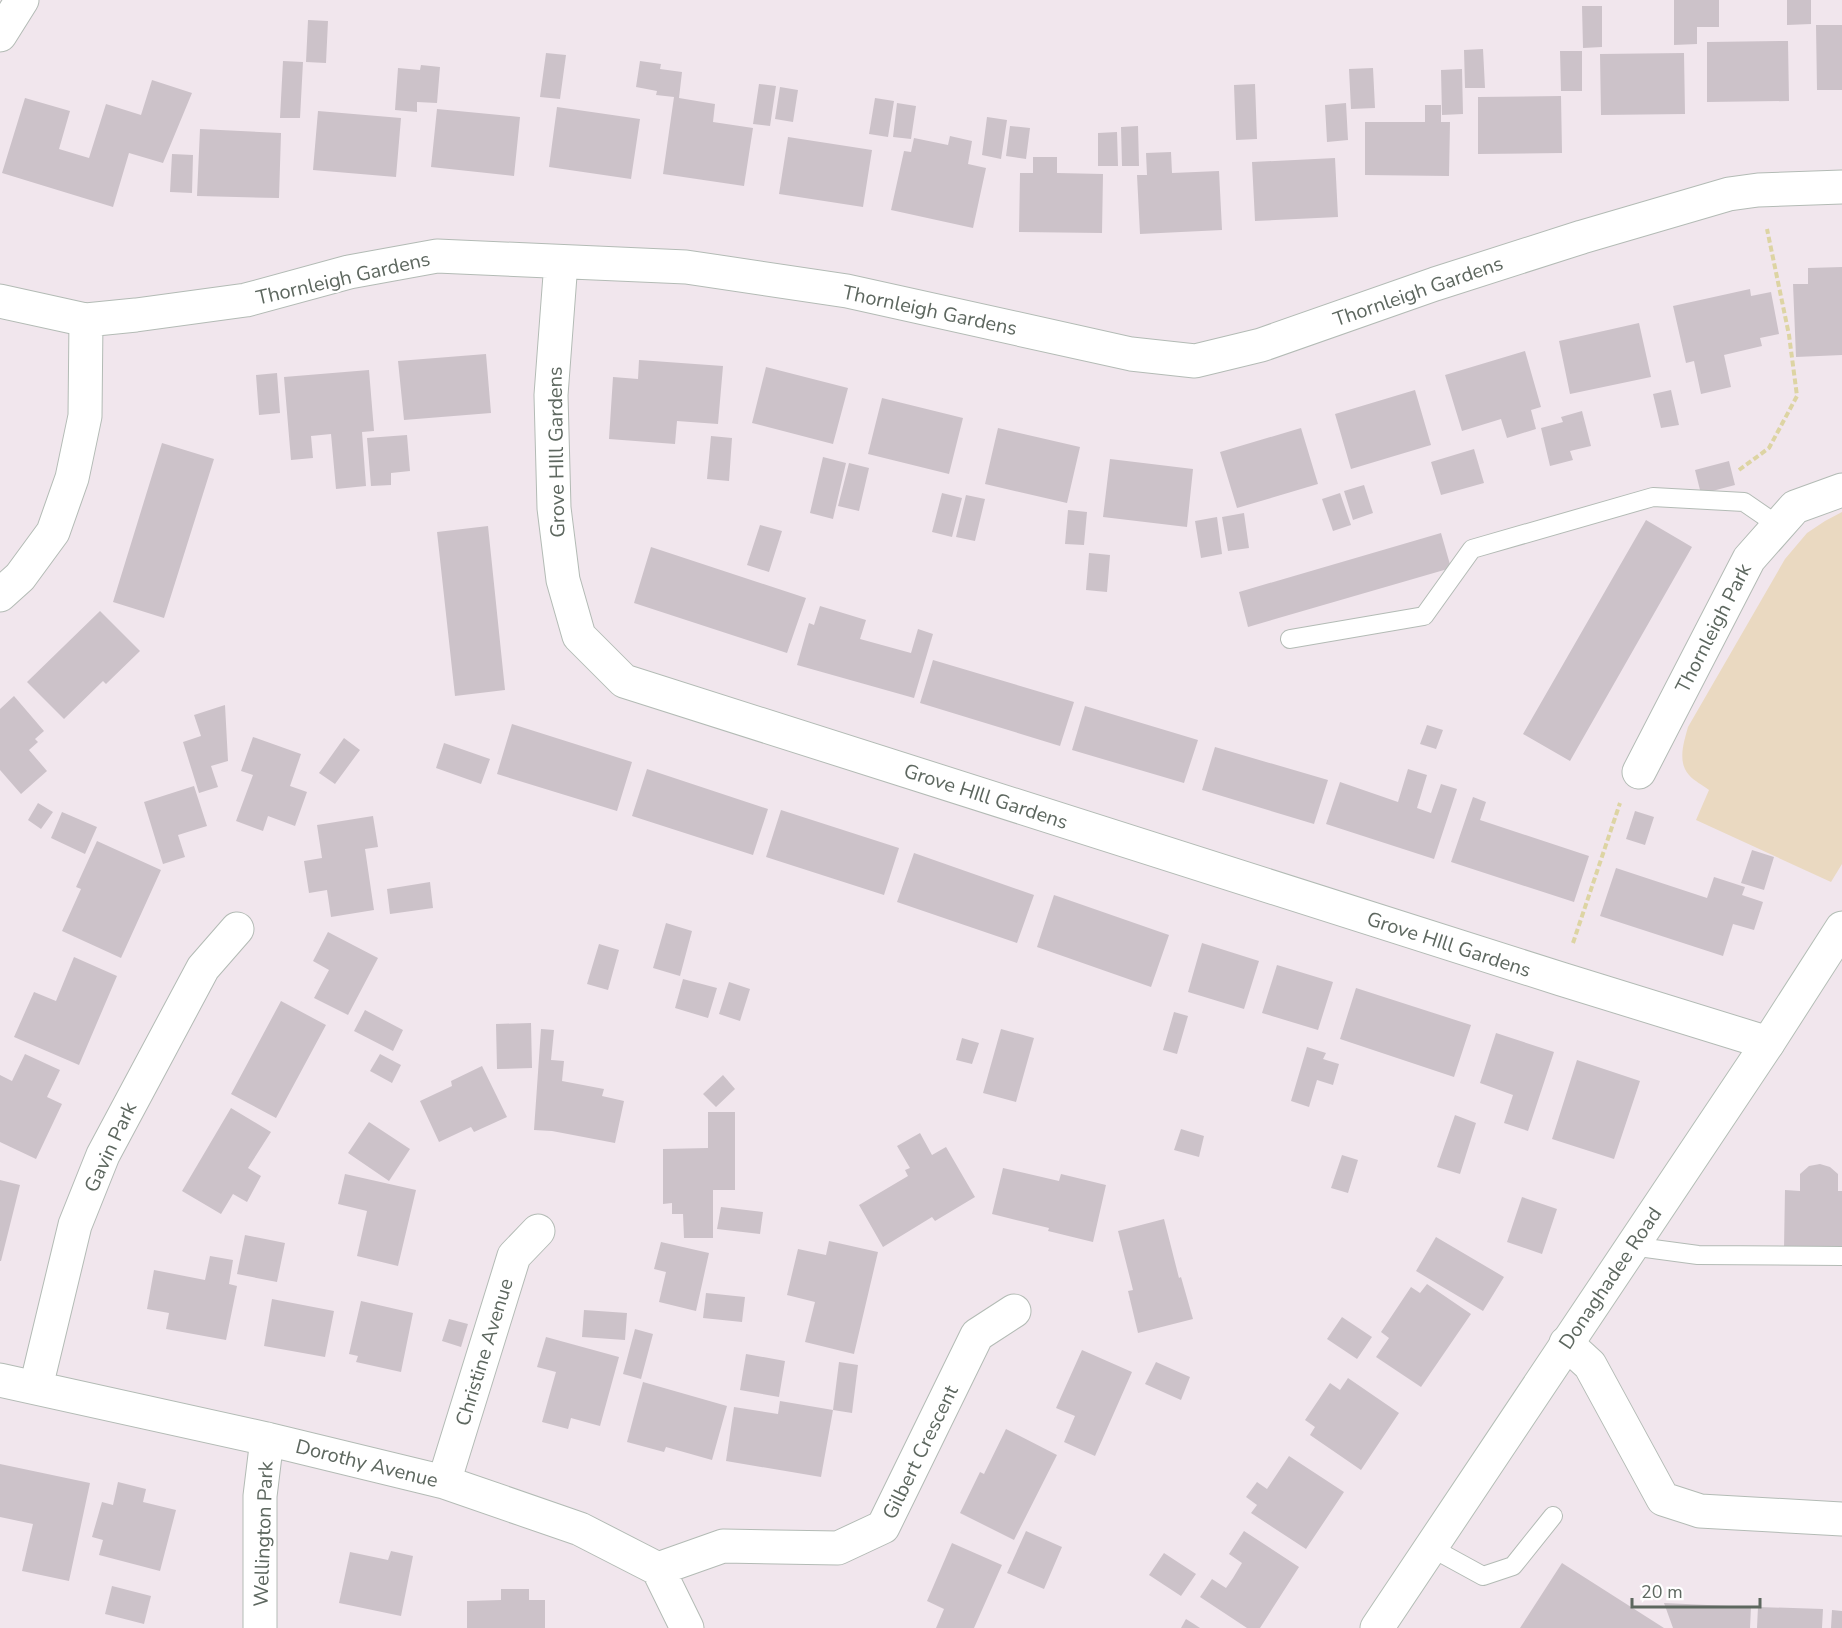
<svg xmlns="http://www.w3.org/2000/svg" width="1842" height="1628" font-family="'Nunito Sans',sans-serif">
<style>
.green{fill:#ead9c1}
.building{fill:#ccc2c9}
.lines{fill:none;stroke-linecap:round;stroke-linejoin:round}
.lane-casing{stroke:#b3bbb5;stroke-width:20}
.street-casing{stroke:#b3bbb5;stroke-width:35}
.secondary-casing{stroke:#b4beb6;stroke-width:35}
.path{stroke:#ddd4a3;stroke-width:4;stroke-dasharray:6 3;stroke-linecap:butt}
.lane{stroke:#fff;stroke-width:18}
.street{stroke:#fff;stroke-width:33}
.secondary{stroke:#fff;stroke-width:33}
.labels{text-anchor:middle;stroke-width:4.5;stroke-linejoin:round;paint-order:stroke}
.street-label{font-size:20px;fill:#5d675f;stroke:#fff}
</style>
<rect width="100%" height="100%" fill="#f1e6ed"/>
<!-- green -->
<path class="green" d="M1842,512V864L1831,882L1696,820L1709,790C1703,785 1694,781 1689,775C1677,762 1684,742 1688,727L1785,559L1807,533L1825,521Z"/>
<!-- building -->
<path class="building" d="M1674,0H1719V27H1697V44L1674,45Z
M1787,0H1811V24L1787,25Z
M1582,6H1602V47L1583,48Z
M308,20L328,21L326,63L306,62Z
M1816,25H1842V90H1817Z
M1788,41L1789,101L1707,102V42Z
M1483,49L1485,88H1465L1464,50Z
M1560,51H1582V91H1561Z
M546,53L566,55L560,99L540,97Z
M1684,53L1685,114L1601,115L1600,54Z
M283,61L303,62L300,118H280Z
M640,61L661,64L660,69L682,72L679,98L715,104L713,122L753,128L744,186L663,174L674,97L656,95L657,91L636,87Z
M421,65L440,67L437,103L417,102V112L395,110L398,68L420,70Z
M1373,68L1375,108L1351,109L1349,69Z
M1462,69L1463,114L1442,115L1441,70Z
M152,80L192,93L163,163L129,153L113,207L2,173L25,98L70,111L59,149L89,158L106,104L141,115Z
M759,84L776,86L770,126L753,124Z
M1255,84L1257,139L1236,140L1234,85Z
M780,87L798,90L793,122L775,119Z
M1561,96L1562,153L1478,154V97Z
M875,98L894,101L888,137L869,134Z
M897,103L916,106L911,139L893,137Z
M1346,103L1348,140L1327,142L1325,105Z
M1425,105H1441V122H1450L1449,176L1365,175V122H1425Z
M557,107L640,119L631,179L549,167Z
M437,109L520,117L514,176L431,167Z
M318,111L401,118L396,177L313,170Z
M987,117L1007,120L1001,159L982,155Z
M1010,126L1030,128L1026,159L1006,156Z
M1138,126L1139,166H1122L1121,127Z
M200,129L281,133L279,198L197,196Z
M1117,132L1118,166H1098V133Z
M950,136L972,141L968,164L986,168L973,228L891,210L904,151L911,152L914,138L948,145Z
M788,137L872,150L863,207L779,194Z
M1171,152L1172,173L1219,171L1222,230L1140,234L1137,175H1147L1146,153Z
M172,154L193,155L192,193L170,192Z
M1033,157H1057V173L1103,174L1102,233L1019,232L1020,173H1033Z
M1335,158L1338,217L1255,221L1252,162Z
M1842,267V355L1796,357L1793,284H1808V268Z
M1750,289L1751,296L1771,292L1779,334L1760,338L1762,346L1724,355L1731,387L1701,394L1694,361L1686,363L1673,306Z
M1639,323L1651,377L1570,394L1559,341Z
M1525,351L1541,407L1531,410L1536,429L1507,438L1501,419L1462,431L1445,375Z
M486,354L491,413L404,420L398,361Z
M639,360L723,366L718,424L677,421L675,444L609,439L613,377L638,379Z
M766,367L848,388L833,444L752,423Z
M369,370L374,431L362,432L366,486L336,489L331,434L311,436L313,458L291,460L284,377Z
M277,373L280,413L259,415L256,375Z
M1415,390L1431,445L1351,469L1335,414Z
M1671,390L1679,425L1661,428L1653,394Z
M882,398L963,418L949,474L868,454Z
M1582,411L1591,446L1570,451L1573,460L1550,466L1541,428L1563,422L1561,417Z
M998,428L1080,447L1067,503L985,484Z
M1301,428L1318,484L1237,508L1220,452Z
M407,435L410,471L391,473V485L371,486L367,438Z
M711,436L732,438L729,481L707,479Z
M162,443L214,459L164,618L113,602Z
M1474,449L1484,483L1441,495L1431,462Z
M823,457L846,463L833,519L810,513Z
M1110,459L1193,469L1187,527L1103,517Z
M1729,461L1735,485L1701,494L1695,470Z
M849,463L869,468L859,511L838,506Z
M1364,485L1373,513L1353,520L1344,491Z
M942,493L962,498L952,537L932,532Z
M1340,493L1351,525L1333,531L1322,499Z
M966,495L985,499L975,541L956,537Z
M1068,510L1087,512L1084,545L1065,544Z
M1244,513L1249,548L1228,551L1222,517Z
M1217,517L1222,554L1201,558L1195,521Z
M1646,520L1692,547L1570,761L1523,734Z
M760,525L782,531L769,572L747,565Z
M488,526L505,690L455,696L437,532Z
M1441,533L1451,568L1248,627L1239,592Z
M651,547L806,598L787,653L634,603Z
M1089,553L1110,555L1107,592L1086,590Z
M820,606L866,620L860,639L911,653L918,629L933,634L914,698L797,665L809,623L814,625Z
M100,611L140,651L106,684L103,681L64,719L27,682Z
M933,660L1074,702L1060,746L920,703Z
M14,696L44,731L35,739L38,742L29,750L47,771L21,794L0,770V709Z
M225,705L228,761L211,766L218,787L199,793L183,742L201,736L194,715Z
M1085,706L1198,740L1184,783L1072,750Z
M512,724L632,762L617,811L497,774Z
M1427,725L1443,730L1436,749L1420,744Z
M253,737L301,754L290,786L307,792L295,826L268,816L263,831L236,821L253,775L241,771Z
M344,738L360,750L335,784L319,773Z
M444,743L490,759L481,784L436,768Z
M1215,747L1328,780L1314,824L1202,790Z
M647,769L768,809L753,855L632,816Z
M1408,769L1427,775L1417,808L1431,813L1441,784L1457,789L1434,859L1326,824L1340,782L1398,802Z
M194,786L207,826L178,835L185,857L163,864L144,802Z
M1473,797L1486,802L1480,820L1589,856L1574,902L1451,862Z
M38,803L53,812L41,829L28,820Z
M781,810L899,848L884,895L766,857Z
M1635,811L1654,817L1645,845L1626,839Z
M62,812L97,827L85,854L51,838Z
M373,816L378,847L365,849L374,910L331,917L327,890L309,893L304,861L322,858L317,825Z
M97,841L161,870L121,958L62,931L81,889L76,887Z
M1752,850L1774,857L1764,890L1741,883Z
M914,853L1034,895L1017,943L897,902Z
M1616,868L1707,898L1714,877L1745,887L1742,895L1763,902L1754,930L1733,924L1723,956L1600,916Z
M430,882L433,908L390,914L387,889Z
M1054,895L1169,935L1151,987L1037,947Z
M666,923L692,931L680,976L653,968Z
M328,932L378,958L348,1015L314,998L329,970L313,961Z
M1202,943L1259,961L1244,1009L1188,992Z
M599,944L619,950L608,990L587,984Z
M74,957L117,976L79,1065L14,1037L34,992L56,1001Z
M1277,965L1333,982L1318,1030L1262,1013Z
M683,979L717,988L708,1018L675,1008Z
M729,982L750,989L740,1021L719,1014Z
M1356,988L1471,1025L1454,1077L1340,1039Z
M281,1001L326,1025L276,1118L231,1094Z
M365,1010L403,1030L393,1051L354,1031Z
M1174,1012L1188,1016L1177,1054L1163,1050Z
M531,1023L532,1068L497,1069L496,1024Z
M541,1029L554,1030L551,1060L564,1061L562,1081L604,1089L602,1096L624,1101L615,1143L552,1131L534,1130Z
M1001,1029L1034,1038L1016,1102L983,1093Z
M1496,1033L1554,1052L1528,1131L1504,1123L1513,1095L1480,1083Z
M962,1038L979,1043L972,1064L956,1060Z
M1307,1047L1326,1053L1323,1059L1339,1064L1333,1085L1317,1080L1309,1107L1291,1101Z
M25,1054L60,1070L47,1097L62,1104L36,1159L0,1142V1075L12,1081Z
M380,1054L401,1065L392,1083L370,1071Z
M1577,1060L1640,1081L1614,1159L1552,1139Z
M482,1066L507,1117L474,1132L471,1127L439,1142L420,1101L452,1086L451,1081Z
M723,1075L735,1089L716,1107L703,1094Z
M231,1108L271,1132L248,1168L261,1176L247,1202L233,1194L221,1214L182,1191Z
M708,1112H735V1190H713V1238H684L683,1214H672V1203L663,1204V1149L708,1148Z
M1455,1115L1476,1123L1460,1174L1437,1167Z
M369,1122L410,1149L389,1181L348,1153Z
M1181,1129L1204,1136L1199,1157L1174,1150Z
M920,1133L932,1155L946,1147L975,1197L935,1221L932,1217L883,1247L859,1205L908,1176L905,1170L910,1168L897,1146Z
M1342,1155L1358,1160L1348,1193L1331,1188Z
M1820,1164L1830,1167L1838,1174V1191H1842V1249L1784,1248L1785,1190L1800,1191V1174L1809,1166Z
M1003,1168L1059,1181L1061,1174L1106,1185L1093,1242L1048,1231L1049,1228L992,1214Z
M345,1174L416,1190L398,1266L357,1256L367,1211L338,1204Z
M0,1180L20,1185L1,1261H0Z
M1522,1197L1557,1209L1542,1254L1507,1242Z
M721,1207L763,1212L760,1234L717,1229Z
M1164,1219L1179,1278L1181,1277L1193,1319L1138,1333L1128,1291L1133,1290L1118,1231Z
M245,1235L285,1243L277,1282L237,1274Z
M1436,1237L1504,1277L1483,1311L1416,1271Z
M829,1241L878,1252L854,1354L805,1342L815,1302L787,1295L798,1249L826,1255Z
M661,1242L709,1253L696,1311L659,1302L666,1272L654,1269Z
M210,1256L233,1260L229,1284L237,1286L226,1340L166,1329L169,1313L147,1309L154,1270L205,1280Z
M1427,1284L1471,1314L1421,1387L1376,1357L1389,1338L1381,1332L1411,1287L1420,1293Z
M706,1293L745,1297L742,1322L703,1318Z
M272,1299L334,1311L325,1357L264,1346Z
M361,1301L413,1313L401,1372L356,1362L358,1356L349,1354Z
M584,1310L627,1313L625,1340L582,1337Z
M1342,1317L1372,1337L1357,1359L1327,1339Z
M449,1319L468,1324L461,1347L442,1341Z
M635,1329L653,1334L641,1379L623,1374Z
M546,1337L619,1357L600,1426L571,1418L568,1429L542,1422L556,1372L537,1367Z
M1082,1350L1132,1372L1095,1456L1064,1442L1075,1416L1056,1408Z
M746,1354L785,1361L779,1397L740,1390Z
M839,1362L858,1365L852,1413L833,1410Z
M1156,1362L1190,1377L1181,1400L1145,1384Z
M1348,1378L1399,1413L1361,1470L1310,1435L1315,1427L1305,1420L1330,1383L1340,1390Z
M643,1382L727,1406L712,1460L666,1447L664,1452L627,1442Z
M780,1401L833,1410L821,1477L726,1461L734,1407L778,1414Z
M1006,1429L1057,1455L1014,1540L960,1513L980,1472L984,1474Z
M1289,1456L1344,1492L1306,1549L1251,1513L1257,1505L1246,1497L1257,1482L1267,1489Z
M0,1464L90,1483L69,1581L22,1571L33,1524L0,1517Z
M118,1482L146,1489L143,1502L176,1510L160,1571L99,1555L103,1540L92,1537L102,1502L113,1505Z
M1026,1531L1062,1547L1044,1589L1007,1573Z
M1244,1531L1299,1567L1260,1628H1247L1200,1597L1212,1579L1226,1588L1233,1578L1242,1563L1229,1554Z
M952,1543L1002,1565L974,1628H936L944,1609L927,1601Z
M391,1551L413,1556L401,1616L339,1603L350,1552L388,1560Z
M1164,1553L1196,1574L1181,1596L1149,1575Z
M1562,1563L1664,1628H1520Z
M112,1586L151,1596L144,1624L105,1614Z
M501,1589H529V1600H545V1628H467V1601L501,1600Z
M1664,1603L1751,1607L1750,1628H1673Z
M1758,1607L1823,1609L1822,1628H1757Z
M1832,1610L1842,1611V1628H1831Z
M1186,1619L1194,1624L1200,1628H1181Z"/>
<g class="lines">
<defs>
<path id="lane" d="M1290,639L1424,616L1472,549L1653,497L1744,502L1779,526
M1631,1246L1698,1255L1842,1256
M1430,1547L1483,1576L1513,1566L1553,1516"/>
<path id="street" d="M0,35L22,0
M561,262L551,395L554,508L563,580L579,636L624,681L1561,979L1768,1043
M0,301L86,320L136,315L246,300L349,272L437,256L686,267L847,291L1131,354L1195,361L1261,345L1435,284L1582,237L1729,194L1758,190L1842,187
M0,595L20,577L53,532L72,478L85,416L86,320
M1639,772L1749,559L1795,507L1842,490
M1566,1343L1590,1365L1663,1499L1700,1511L1842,1519
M0,1380L267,1439L444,1482L580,1529L658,1569L687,1628
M36,1387L75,1225L103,1155L203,968L237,929
M444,1482L514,1256L538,1231
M658,1569L723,1546L838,1548L883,1527L977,1335L1014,1311
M260,1628V1496L267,1439"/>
<path id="secondary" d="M1377,1628L1768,1043L1842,928"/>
</defs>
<!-- lane casing -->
<use href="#lane" class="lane-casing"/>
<!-- street casing -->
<use href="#street" class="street-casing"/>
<!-- secondary casing -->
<use href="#secondary" class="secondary-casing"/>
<!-- path -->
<path class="path" d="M1739,470L1769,448L1797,396L1789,335L1767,229
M1573,943L1620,803"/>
<!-- lane -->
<use href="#lane" class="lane"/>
<!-- street -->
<use href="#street" class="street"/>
<!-- secondary -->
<use href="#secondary" class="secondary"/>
</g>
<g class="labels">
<!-- street labels -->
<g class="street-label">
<text transform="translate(343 278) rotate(-13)" y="7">Thornleigh Gardens</text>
<text transform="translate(1418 291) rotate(-19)" y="7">Thornleigh Gardens</text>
<text transform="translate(930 310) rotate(12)" y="7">Thornleigh Gardens</text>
<text transform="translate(556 452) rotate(-91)" y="7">Grove HIll Gardens</text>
<text transform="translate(1713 628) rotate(-63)" y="7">Thornleigh Park</text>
<text transform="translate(986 796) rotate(18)" y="7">Grove HIll Gardens</text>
<text transform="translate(1449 944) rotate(18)" y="7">Grove HIll Gardens</text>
<text transform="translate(110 1147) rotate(-65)" y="7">Gavin Park</text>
<text transform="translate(1610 1278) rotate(-56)" y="7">Donaghadee Road</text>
<text transform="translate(484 1352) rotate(-73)" y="7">Christine Avenue</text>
<text transform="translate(920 1452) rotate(-64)" y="7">Gilbert Crescent</text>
<text transform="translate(367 1463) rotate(14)" y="7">Dorothy Avenue</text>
<text transform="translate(263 1534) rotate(-88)" y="7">Wellington Park</text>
</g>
</g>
<!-- scale -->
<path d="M1632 1598v9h128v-9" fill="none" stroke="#5d675f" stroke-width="3"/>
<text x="1641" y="1598" font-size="18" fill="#5d675f" stroke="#ffffff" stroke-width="4.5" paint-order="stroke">20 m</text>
</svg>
